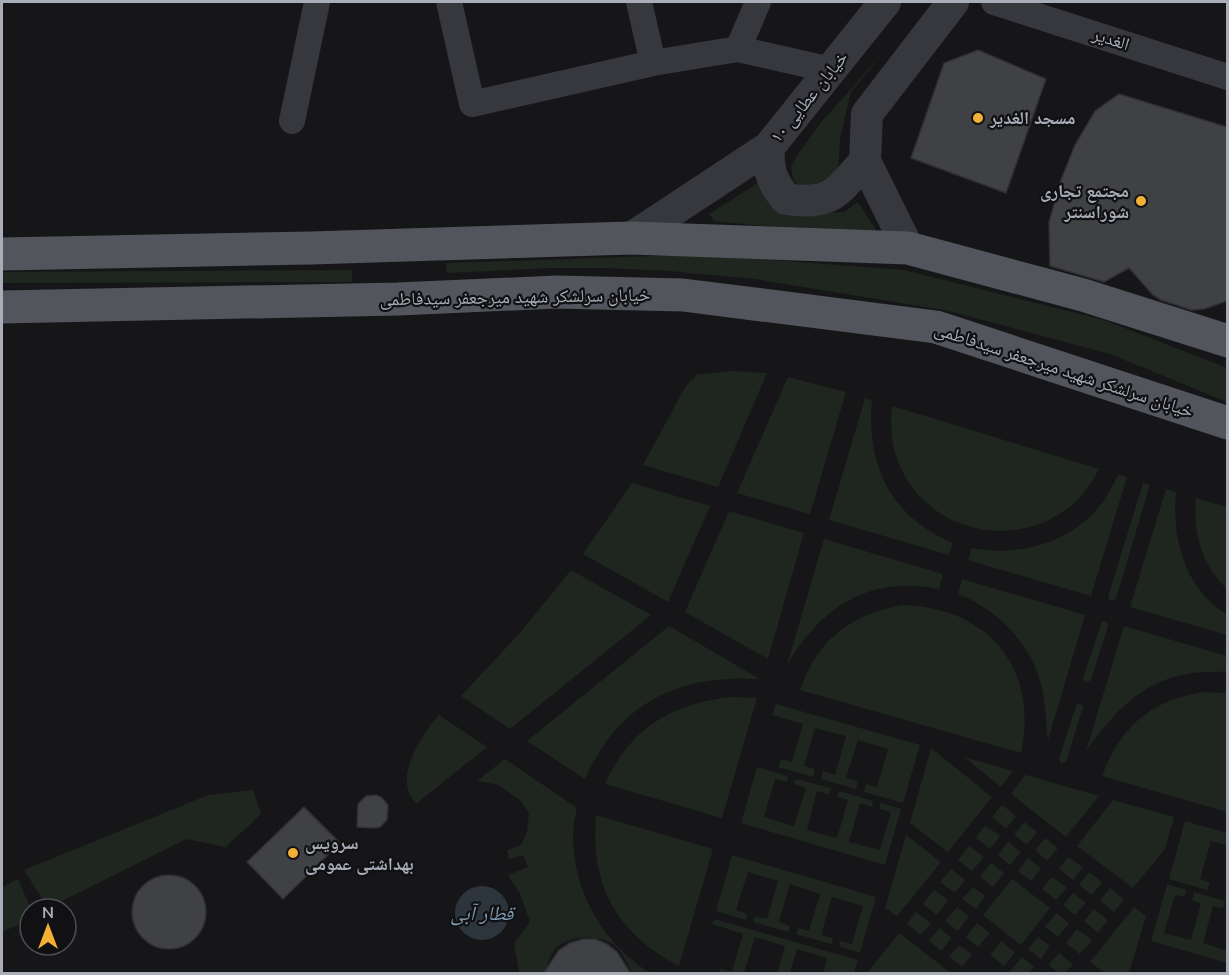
<svg xmlns="http://www.w3.org/2000/svg" width="1229" height="975" font-family="'Nunito Sans','Noto Naskh Arabic',sans-serif">
<style>
.green{fill:#1e261f}
.water{fill:#2c353c}
.building{fill:#404145;stroke:#303034;stroke-width:1.5}
.lines{fill:none;stroke-linecap:round;stroke-linejoin:round}
.minor{stroke:#37383d;stroke-width:26}
.tertiary{stroke:#37383d;stroke-width:32}
.primary{stroke:#53555c;stroke-width:33}
.poi-dot{fill:#f2b134;stroke:#111113;stroke-width:2}
.labels{text-anchor:middle;stroke-width:4.5;stroke-linejoin:round;paint-order:stroke}
.street-label{font-size:18px;fill:#a8adb8;stroke:#111113}
.poi-label{font-size:18px;font-weight:bold;fill:#a8adb8;stroke:#111113;text-anchor:start}
.water-label{font-size:20px;font-style:italic;fill:#7f9bb3;stroke:#111113}
</style>
<rect width="100%" height="100%" fill="#161618"/>
<!-- green -->
<path class="green" d="M889,46L851,92L840,138L838,175L833,187L800,188L793,179L791,167L798,154L819,125Z
M764,179L822,213L844,212L858,202L878,233L796,229L714,221L709,214Z
M708,255L904,270L1104,320L1227,368V402L1110,354L949,311L755,279L668,271L606,268H549L447,273L446,263C533,261 620,256 708,255Z
M352,270V282L2,283V272Z
M731,371L767,373L718,487L643,465L683,391L690,381L695,378V375Z
M788,377L846,392L810,514L737,493Z
M865,398L872,400C866,464 890,517 953,543L949,555L829,520Z
M892,406L1099,469C1092,482 1084,495 1072,505C1015,552 928,533 899,464C891,445 890,426 892,406Z
M1119,474L1127,477L1091,596L968,560L972,548C1021,558 1076,541 1105,499C1110,491 1114,482 1119,474Z
M632,483L710,506L668,602L583,554Z
M1143,483L1149,485V488L1116,599L1110,601L1108,597Z
M1166,489L1176,492C1172,540 1184,587 1227,615V635L1130,607Z
M1196,498L1227,507V589C1201,565 1193,532 1196,498Z
M729,511L804,533L768,659L685,612Z
M824,539L943,574L939,589C869,575 821,607 787,665Z
M571,570L651,615L510,729L461,696L519,634Z
M962,579L1085,615L1048,740C1046,723 1046,705 1042,688C1032,645 999,610 958,594Z
M902,605C988,607 1039,668 1021,753L800,690C818,639 850,615 902,605Z
M1102,621L1107,622L1108,626L1091,680L1086,683L1083,678Z
M669,626L760,679C679,674 619,702 585,779L527,741Z
M1124,626L1227,656V672C1157,668 1125,697 1086,751Z
M1204,692L1227,693V812L1102,776C1121,726 1151,700 1204,692Z
M732,697L757,698L722,818L605,784C630,728 672,703 732,697Z
M1077,703L1082,705L1083,707L1066,762L1061,764L1059,759Z
M776,704L920,745L903,803L864,792L866,784L877,787L888,749L858,740L846,778L858,781L856,789L821,779L823,771L835,775L846,736L815,728L804,766L815,769L813,777L778,767L781,759L792,762L803,724L772,715Z
M439,715L487,747L416,804C414,801 410,796 409,792C399,769 424,731 439,715Z
M931,748L992,797L948,852L910,823Z
M964,757L1013,771L1001,787Z
M505,759L577,808C561,869 597,943 651,973H632C627,963 621,948 611,943C593,933 560,936 551,955C548,961 547,968 545,973H519L514,943L530,922L520,894L508,875L528,867L523,855L509,859L507,850L521,845L527,832L529,814L522,802L499,785L477,781Z
M757,767L788,776L787,782L775,779L764,817L794,826L806,788L794,784L796,779L831,788L829,794L817,791L807,830L837,838L848,800L837,796L839,791L873,801L872,807L860,803L849,842L880,850L891,812L879,809L881,803L901,809L885,865L741,823Z
M1025,775H1026L1099,796L1066,837L1011,794Z
M253,790L261,814L226,847L186,839L48,908L24,870L208,795Z
M1113,800L1174,817L1165,849L1133,888L1077,846Z
M1002,805L1016,816L1006,829L992,817Z
M596,815L713,849L679,966C616,933 590,885 596,815Z
M1185,821L1227,833V845L1211,841L1200,879L1210,882L1207,890L1169,879Z
M1024,822L1037,832L1027,845L1014,835Z
M985,825L1000,836L990,849L976,838Z
M906,835L941,862L897,916L885,908Z
M1045,838L1058,848L1047,861L1035,850Z
M1008,842L1021,852L1010,865L998,855Z
M969,846L984,857L972,871L958,860Z
M732,855L876,897L860,953L839,946L840,941L852,944L863,906L832,897L821,935L833,938L831,944L796,934L798,928L809,931L820,894L790,884L779,922L790,926L788,932L753,922L755,916L767,919L778,881L748,872L736,910L747,914L746,920L716,911Z
M1068,857L1083,867L1073,880L1059,869Z
M1028,858L1041,868L1031,881L1018,871Z
M991,863L1004,873L993,887L980,877Z
M951,869L965,880L955,893L940,882Z
M1089,872L1102,882L1092,895L1079,885Z
M1052,877L1067,888L1056,900L1042,889Z
M18,879L31,909L30,920L2,932V887Z
M1012,879L1050,908L1021,945L983,915Z
M1167,884L1186,890L1184,897L1175,895L1164,933L1191,940L1201,903L1192,900L1194,892L1225,901L1223,908L1213,906L1203,943L1227,951V963L1151,941Z
M973,887L985,896L976,909L962,899Z
M1110,888L1124,899L1114,912L1100,901Z
M934,890L948,900L937,915L923,904Z
M1073,893L1086,903L1075,915L1063,905Z
M957,907L969,916L958,931L945,921Z
M1134,907L1146,916L1129,973H1105L1090,962Z
M1094,909L1108,920L1098,933L1084,921Z
M916,912L931,923L921,935L907,924Z
M1056,913L1069,923L1058,937L1045,927Z
M714,919L858,960L854,973H823L827,958L797,949L790,973H777L785,946L755,937L744,973H719L720,969L732,971L743,934L712,924Z
M977,923L990,933L978,947L966,937Z
M939,928L952,938L941,951L929,941Z
M1077,929L1092,940L1080,954L1066,943Z
M899,933L951,973H867Z
M1038,937L1050,946L1041,959L1028,949Z
M1001,941L1015,952L1004,966L990,955Z
M959,945L972,954L962,967L949,957Z
M1059,953L1073,964L1065,973H1059L1048,965Z
M1022,957L1034,967L1029,973H1013L1010,971Z"/>
<!-- water -->
<path class="water" d="M455 913a27 27 0 1 1 54 0a27 27 0 1 1-54 0Z"/>
<!-- building -->
<path class="building" d="M978,50L1046,79L1006,193L911,158L944,63Z
M1119,94L1227,127V301L1204,309L1191,310L1161,300L1153,295L1129,268L1104,282L1050,266L1049,222L1061,180L1075,145L1095,111Z
M376,795L381,797L388,805L387,820L380,827L374,828L357,827L358,804L366,796Z
M304,807L340,843L283,899L247,862Z
M132 912a37 37 0 1 1 74 0a37 37 0 1 1-74 0Z
M583,939H595L607,944L617,952L631,974H543L559,950L570,943Z"/>
<g class="lines">
<!-- minor -->
<path class="minor" d="M449,2L472,104L653,63L738,49L831,70
M639,2L653,63
M994,2L1228,77
M738,49L758,2
M292,121L317,2"/>
<!-- tertiary -->
<path class="tertiary" d="M769,147C767,169 772,182 786,199C832,206 837,192 865,161
M631,238L769,147L885,2
M908,248L865,161L867,114L953,2"/>
<!-- primary -->
<path class="primary" d="M2,254L311,248L631,238L908,248L1083,295L1228,341
M2,307L398,299L557,292L683,295L936,327L1228,423"/>
</g>
<!-- markers -->
<g class="poi-dot">
<circle cx="978" cy="118" r="6"/>
<circle cx="1141" cy="201" r="6"/>
<circle cx="293" cy="853" r="6"/>
</g>
<g class="labels">
<!-- street labels -->
<g class="street-label">
<text transform="translate(1111 39) rotate(18)" y="6">الغدیر</text>
<text transform="translate(809 97) rotate(-51)" y="6">خیابان عطایی ۱۰</text>
<text transform="translate(515 297) rotate(-1)" y="6">خیابان سرلشکر شهید میرجعفر سیدفاطمی</text>
<text transform="translate(1064 370) rotate(18)" y="6">خیابان سرلشکر شهید میرجعفر سیدفاطمی</text>
</g>
<!-- poi labels -->
<g class="poi-label">
<text x="990" y="124">مسجد الغدیر</text>
<text x="1129" y="197" text-anchor="end">مجتمع تجاری<tspan x="1129" dy="21">شوراسنتر</tspan></text>
<text x="305" y="849">سرویس<tspan x="305" dy="21">بهداشتی عمومی</tspan></text>
</g>
<!-- water labels -->
<g class="water-label">
<text x="482" y="920">قطار آبی</text>
</g>
</g>
<!-- border -->
<rect width="1229" height="975" fill="none" stroke="#a8adb8" stroke-width="6"/>
<!-- north arrow -->
<g transform="translate(48 927)"><circle r="28" fill="#111113" stroke="#4d4f55" stroke-width="1.5"/>
<path d="M0-4.5L10 22L0 15L-10 22Z" fill="#f2b134"/>
<text y="-9" font-size="16" font-weight="bold" text-anchor="middle" fill="#a8adb8">N</text>
</g>
</svg>
